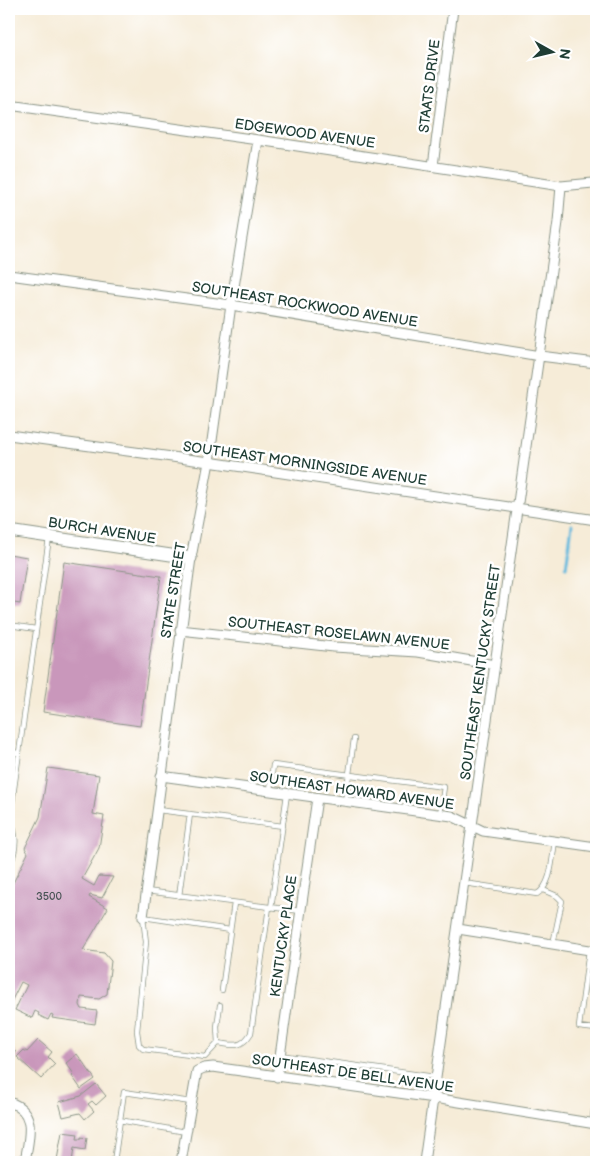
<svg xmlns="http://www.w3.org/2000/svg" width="605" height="1171" font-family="'Balsamiq Sans',sans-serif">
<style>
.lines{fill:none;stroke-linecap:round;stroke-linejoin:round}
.stream{stroke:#60bade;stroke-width:3}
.building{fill:#c997bb}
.lane-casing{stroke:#8a9486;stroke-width:6}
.street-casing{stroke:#8a9486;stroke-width:11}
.secondary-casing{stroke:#8a9486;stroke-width:13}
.lane{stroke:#fff;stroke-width:4.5}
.street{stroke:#fff;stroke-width:9}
.secondary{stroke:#fff;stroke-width:11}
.labels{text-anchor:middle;stroke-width:5;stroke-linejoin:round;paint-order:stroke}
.number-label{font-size:11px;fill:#4a5456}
.street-label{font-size:14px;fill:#1f3d34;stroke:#fff}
</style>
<rect width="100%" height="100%" fill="#fff"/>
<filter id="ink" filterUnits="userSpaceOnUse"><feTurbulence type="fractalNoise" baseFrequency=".02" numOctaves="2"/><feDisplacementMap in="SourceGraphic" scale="10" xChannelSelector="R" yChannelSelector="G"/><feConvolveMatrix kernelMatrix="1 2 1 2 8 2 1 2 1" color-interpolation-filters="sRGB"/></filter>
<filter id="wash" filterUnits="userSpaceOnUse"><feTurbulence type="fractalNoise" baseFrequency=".0096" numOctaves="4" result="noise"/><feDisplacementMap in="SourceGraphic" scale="20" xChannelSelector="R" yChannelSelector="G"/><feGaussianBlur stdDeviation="1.12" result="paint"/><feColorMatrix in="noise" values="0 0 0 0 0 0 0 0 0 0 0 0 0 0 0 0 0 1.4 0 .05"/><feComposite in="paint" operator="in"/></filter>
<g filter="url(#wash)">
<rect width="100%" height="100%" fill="#f6ecd8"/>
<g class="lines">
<!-- stream -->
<path class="stream" d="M566,567L572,525"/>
</g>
<g id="blocks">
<!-- building -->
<path class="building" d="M9,554L27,557L20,604L9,602Z
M64,562L161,576L140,726L43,712Z
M48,768L99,775L93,814L104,816L99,848L82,879L94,886L99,876L113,877L102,898L90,895L89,897L108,908L83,950L104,953L111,961L107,994L99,999L81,997L80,1005L82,1009L97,1011L95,1024L52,1018L53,1015L51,1014L48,1020L38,1015L39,1013L35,1011L32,1018L15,1010L27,985L21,982L9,1006V891L28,853L25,848L40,817Z
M38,1040L52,1052L48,1057L55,1064L41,1079L17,1057L24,1050L27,1052Z
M9,1048L16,1052L14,1056L15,1057L9,1070Z
M77,1054L95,1079L81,1089L72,1076L74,1074L66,1063Z
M96,1084L106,1096L96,1105L92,1101L88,1104L94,1111L85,1119L80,1113L63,1117L59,1102L81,1096Z
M62,1132L78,1134L77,1139H81V1137L87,1138L85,1150L74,1148L72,1162L57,1160Z"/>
</g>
</g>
<g filter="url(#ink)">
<use href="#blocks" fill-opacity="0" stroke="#8a9486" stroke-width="1"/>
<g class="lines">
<defs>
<path id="lane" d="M9,625L36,629
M9,636L10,625
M9,752L19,753
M270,790L273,765L444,787L440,814
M345,802L354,739
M158,810L283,826
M9,811L12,803L49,538
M9,812C16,835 19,844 9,868
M464,883L537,894C552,885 552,858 555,841
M543,890L557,896L562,901L553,944
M146,891L301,911
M179,896L190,814
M271,908L287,794
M230,930L143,917L146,942L137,1031L139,1045L143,1049L205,1057L218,1043C234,1045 241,1049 251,1033L269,907
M589,950L579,1027L596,1029
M222,990L234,903
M218,1043L217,1027L220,1005
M280,1055L435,1077
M119,1120L186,1132
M592,1124L596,1094
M114,1162L124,1092L191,1102"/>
<path id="street" d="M9,105L258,140L561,186L593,183L596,181
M433,166L453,9
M9,275L231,305L540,356L596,363
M9,435L209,462L596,520
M180,630L334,647L418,652L495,665
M161,776L452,816L483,831L596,847
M143,917L191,558L209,462L231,305L258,140
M458,929L596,951
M277,1077L317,798
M9,1102C39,1112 28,1139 25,1162
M181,1162L197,1071L204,1068L213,1067L434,1098L596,1124
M424,1162L558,222L561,186"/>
<path id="secondary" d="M9,531L191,558"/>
</defs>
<!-- lane casing -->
<use href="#lane" class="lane-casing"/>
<!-- street casing -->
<use href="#street" class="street-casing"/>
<!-- secondary casing -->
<use href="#secondary" class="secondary-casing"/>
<!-- lane -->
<use href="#lane" class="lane"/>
<!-- street -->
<use href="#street" class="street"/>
<!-- secondary -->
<use href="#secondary" class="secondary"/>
</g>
</g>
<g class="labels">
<!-- number labels -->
<g class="number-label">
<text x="49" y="900">3500</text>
</g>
<!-- street labels -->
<g class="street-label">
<text transform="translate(429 86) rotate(-83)" y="5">STAATS DRIVE</text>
<text transform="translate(305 133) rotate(8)" y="5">EDGEWOOD AVENUE</text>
<text transform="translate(305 304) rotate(9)" y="5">SOUTHEAST ROCKWOOD AVENUE</text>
<text transform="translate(305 463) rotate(8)" y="5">SOUTHEAST MORNINGSIDE AVENUE</text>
<text transform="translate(102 530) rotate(9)" y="5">BURCH AVENUE</text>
<text transform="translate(173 590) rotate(-81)" y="5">STATE STREET</text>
<text transform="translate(339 633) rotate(6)" y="5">SOUTHEAST ROSELAWN AVENUE</text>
<text transform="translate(480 672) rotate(-82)" y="5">SOUTHEAST KENTUCKY STREET</text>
<text transform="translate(352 790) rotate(8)" y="5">SOUTHEAST HOWARD AVENUE</text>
<text transform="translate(283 936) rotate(-82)" y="5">KENTUCKY PLACE</text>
<text transform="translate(353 1073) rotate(8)" y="5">SOUTHEAST DE BELL AVENUE</text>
</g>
</g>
<!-- margin -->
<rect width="605" height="1171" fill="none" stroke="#fff" stroke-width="30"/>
<!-- north arrow -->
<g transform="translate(552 52) rotate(98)" stroke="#ffffff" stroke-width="4" paint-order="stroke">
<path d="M0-4L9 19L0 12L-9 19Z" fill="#1f3d34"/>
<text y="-8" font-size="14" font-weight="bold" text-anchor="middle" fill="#1f3d34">N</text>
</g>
</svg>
